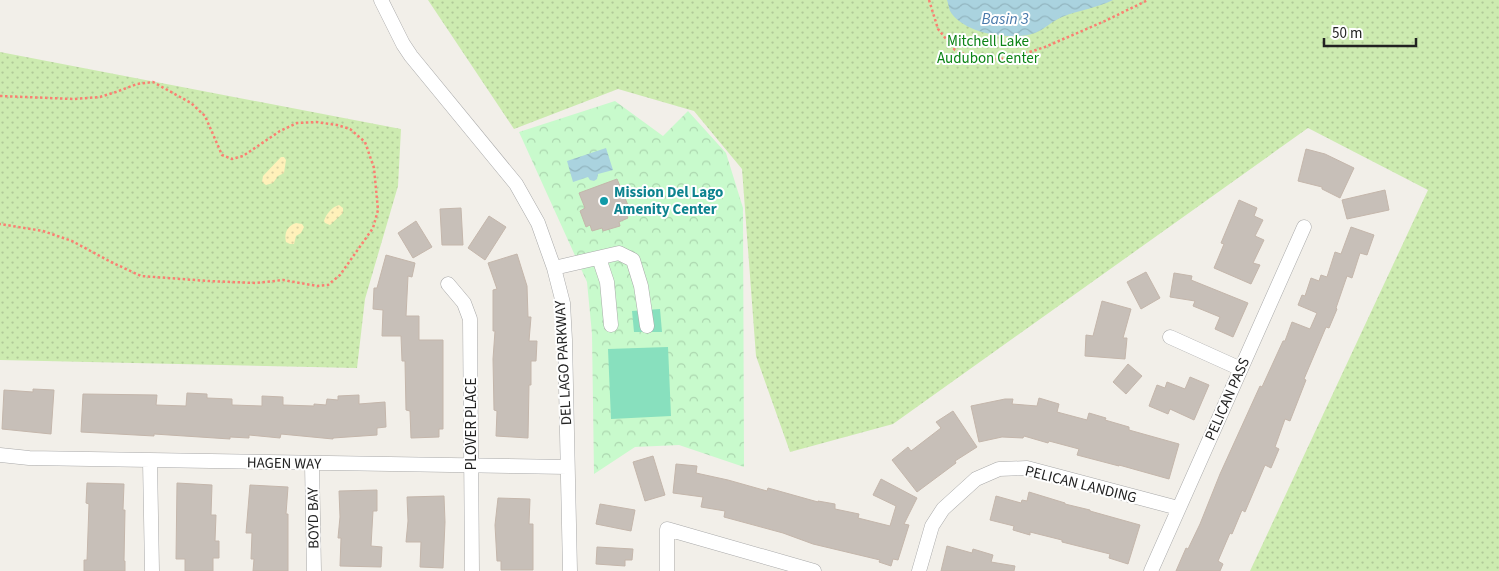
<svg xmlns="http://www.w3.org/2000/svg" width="1499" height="571" font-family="'Source Sans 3',sans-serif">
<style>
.grass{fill:url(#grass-dots)}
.sand{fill:url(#sand-dots)}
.park{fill:url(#park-crowns)}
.pitch{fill:#88e0be}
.water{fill:url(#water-waves)}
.building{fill:#c7bfb8;stroke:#c4b6ab}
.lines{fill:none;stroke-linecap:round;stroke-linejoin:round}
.minor-casing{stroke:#a9a9a9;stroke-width:15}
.path{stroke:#fa8072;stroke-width:2.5;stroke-dasharray:2.5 2.5;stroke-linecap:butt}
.minor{stroke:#fff;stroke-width:14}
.culture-dot{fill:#0f9aa8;stroke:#fff;stroke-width:2}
.labels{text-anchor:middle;stroke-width:4;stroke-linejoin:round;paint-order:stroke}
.park-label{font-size:15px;fill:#0c8416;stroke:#fff}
.culture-label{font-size:15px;font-weight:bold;fill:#0d838f;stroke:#fff;text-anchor:start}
.street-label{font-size:15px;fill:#222;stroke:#fff}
.water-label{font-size:16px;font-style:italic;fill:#4a7aab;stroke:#fff}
</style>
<defs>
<pattern id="grass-dots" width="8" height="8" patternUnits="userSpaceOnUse" patternTransform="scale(1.25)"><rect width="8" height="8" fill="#cdebb0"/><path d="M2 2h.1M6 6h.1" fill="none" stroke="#b0c997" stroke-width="1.8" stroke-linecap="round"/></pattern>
<pattern id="sand-dots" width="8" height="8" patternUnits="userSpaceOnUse" patternTransform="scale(1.25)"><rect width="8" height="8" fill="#fff1ba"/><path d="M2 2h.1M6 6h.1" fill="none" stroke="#dacea0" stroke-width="1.8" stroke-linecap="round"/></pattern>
<pattern id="park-crowns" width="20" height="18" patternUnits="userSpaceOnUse" patternTransform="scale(1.25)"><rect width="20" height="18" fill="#c8facc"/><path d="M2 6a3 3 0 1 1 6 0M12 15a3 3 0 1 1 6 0" fill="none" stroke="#acd6af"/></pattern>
<pattern id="water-waves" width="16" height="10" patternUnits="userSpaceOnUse" patternTransform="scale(1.25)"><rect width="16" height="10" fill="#aad3df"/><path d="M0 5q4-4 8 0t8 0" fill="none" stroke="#92b5bf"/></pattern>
</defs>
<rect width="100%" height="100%" fill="#f2efe9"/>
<!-- grass -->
<path class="grass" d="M428,0H1499V571H1250L1428,190L1308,128L893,424L790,452L756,356L742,169L694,111L618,89L514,129Z
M0,52L401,129L398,186L365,299L357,368L0,360Z"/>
<!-- sand -->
<path class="sand" d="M281,157H284L286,160L284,173L278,176L273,183L266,185L262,182L263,176Z
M339,205L343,208V213L330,225L325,223L324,221C326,214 332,207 339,205Z
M296,223L302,224L304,227L301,233L296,236L294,244H290L286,242C284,233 287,226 296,223Z"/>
<!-- park -->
<path class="park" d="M615,101L663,136L688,111L726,153L743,208L744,467L679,445L635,447L594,474L592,334L587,282L519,132Z"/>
<!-- pitch -->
<path class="pitch" d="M660,309L662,332H634L632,311Z
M668,347L671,416L611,419L608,349Z"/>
<!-- water -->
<path class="water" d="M947,0H1113C1097,8 1079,10 1062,17C1052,21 1045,29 1035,33C1012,41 963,34 950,11C949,8 948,3 947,0Z
M606,148L613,170L598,174L597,179L594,181L590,180L588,177L573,182L567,161Z"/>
<!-- building -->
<path class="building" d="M1306,149L1325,154L1354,168L1340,198L1322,189V187L1298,181Z
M617,179L630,210L625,212L628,218L619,222L620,226L603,231L602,228L592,231L590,225L586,227L580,211L585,208L579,193Z
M1385,190L1389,210L1347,219L1342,200Z
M1239,200L1257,208L1254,216L1263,220L1255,236L1264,240L1253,263L1260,265L1251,284L1214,268L1224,244L1221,243Z
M461,208L463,245H442L440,209Z
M489,216L506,227L485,260L468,248Z
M416,221L432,247L413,258L398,233Z
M1351,227L1374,235L1367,255L1360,253L1352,278L1347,276L1336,308L1337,309L1329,328L1326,327L1304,379L1306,380L1290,421L1285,419L1275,447L1279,449L1271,468L1265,465L1245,512L1242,510L1232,534L1230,533L1218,561L1223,564L1220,571H1176L1186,548L1188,549L1200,524L1220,474L1260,386L1262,387L1283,341H1285L1292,322L1310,329L1317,313L1298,305L1302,295L1305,296L1311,278L1319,281L1321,275L1327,277L1335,252L1341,254Z
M517,254L527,286L528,317H531L529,341H537L536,361H531V385H529L528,438L496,436L497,411L494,410L493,359L495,331H493V290L497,289L488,263Z
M386,255L415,263L412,277L408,276L406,316H419V340H443V429H439V437L411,438L410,411L406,410L405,361H402L401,336H382L383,310L373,309L374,288H377Z
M1146,272L1160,298L1141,309L1127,282Z
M1174,273L1192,276L1191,280L1248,303L1233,337L1215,329L1220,317L1193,306L1195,301L1170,297Z
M1102,301L1131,309L1123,338H1127L1125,359L1085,356L1086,335L1093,336Z
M1128,364L1142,376L1126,394L1113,382Z
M1190,377L1209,385L1194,420L1170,409L1168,414L1149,406L1157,385L1165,388L1167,382L1185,389Z
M33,389L54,390L51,434L2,429L4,390L33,392Z
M187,393L207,394V398L232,399V405L262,406V396L283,397V405L314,406V404L326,405L327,399L338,400V396L359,395V404L385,402L386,427L377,428V435L333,438V439L281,434L280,438L249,435V438L230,437V439L154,434V436L81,432L83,394L157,395L156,405L186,406Z
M1039,398L1059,404L1057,412L1087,420L1089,413L1106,418L1105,420L1129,427V430L1179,444L1169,479L1119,465V466L1077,455L1079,449L1049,441L1048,443L1024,436L1023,438L1002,437L979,442L971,406L1005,399H1013L1012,404L1037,406Z
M953,411L977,447L955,461L956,463L917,492L892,460L908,447L911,451L941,428L936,422Z
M653,456L665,495L645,501L633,462Z
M676,464L697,466L696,473L728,480L767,491L768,488L818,502V501L835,504V509L859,514L858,518L890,526L896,506L873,495L881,479L917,498L904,524L909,525L898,560L893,559L891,566L879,562L880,560L813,544L783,533L724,517L725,511L701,507L703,497L673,493Z
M87,483L124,484L123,510H125L124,561H125V571H84V560H87L89,504L86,503Z
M177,483L212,485L211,515H216L215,541H219V558H213V571H185V559H176Z
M250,485L288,487L286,514H288V571H253L254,559H251L252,533H246Z
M377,490V511H373L371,546L382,547L381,567L340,566L341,538H338L340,517L339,491Z
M1029,492L1065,503V504L1090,510V511L1140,525L1128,564L1109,558L1110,554L1062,542V540L1030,532V535L1013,530L1014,526L990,520L996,496L1021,503L1022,500L1027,501Z
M444,496L445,522L443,568L420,567L421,542H406L408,521L407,497Z
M498,498L530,499L529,524H533V570H501V561H497L495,525Z
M600,504L635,510L631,531L596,524Z
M947,546L972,553L973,549L993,555L991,562L1015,566L1014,571H941Z
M597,547L633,549L632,560H625V566L596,564Z"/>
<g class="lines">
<defs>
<path id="minor" d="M381,0L403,44L411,56L516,184L538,223L554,268L563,303L565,340L570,571
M599,258L607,282L611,325
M554,268L619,253L633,260L641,286L647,326
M448,284L464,303L470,319L472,571
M1170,337L1241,369
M0,455L29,458L567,467
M150,461L152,571
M312,464L314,571
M667,571V529L814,571
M919,571L932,526L943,509L976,479L999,469L1027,468L1178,508
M1151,571L1304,227"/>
</defs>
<!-- minor casing -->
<use href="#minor" class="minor-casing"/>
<!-- path -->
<path class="path" d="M929,0L938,29L955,50L978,60L1011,58L1045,47L1107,20L1148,0
M0,96L74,99L100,97L116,92L137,84L153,82L191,103L205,116L222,155L232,159L243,156L280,131L297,123L316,122L337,125L350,129L365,142L374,168L378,210L373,228L340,275L328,285L317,286L283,280L256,283L208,281L141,276L111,262L72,241L43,231L0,224"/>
<!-- minor -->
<use href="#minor" class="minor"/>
</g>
<!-- markers -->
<circle class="culture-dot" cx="604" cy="201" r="5"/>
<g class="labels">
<!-- park labels -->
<g class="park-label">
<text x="988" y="46">Mitchell Lake<tspan x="988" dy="17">Audubon Center</tspan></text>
</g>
<!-- culture labels -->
<g class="culture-label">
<text x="614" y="197">Mission Del Lago<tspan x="614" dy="17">Amenity Center</tspan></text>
</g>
<!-- street labels -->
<g class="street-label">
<text transform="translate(563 363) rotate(-93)" y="5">DEL LAGO PARKWAY</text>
<text transform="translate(1227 399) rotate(-66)" y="5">PELICAN PASS</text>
<text transform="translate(471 424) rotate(-90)" y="5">PLOVER PLACE</text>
<text transform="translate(284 463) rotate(1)" y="5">HAGEN WAY</text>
<text transform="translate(1081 484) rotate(14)" y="5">PELICAN LANDING</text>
<text transform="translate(313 518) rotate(-91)" y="5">BOYD BAY</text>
</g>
<!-- water labels -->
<g class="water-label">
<text x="1005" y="24">Basin 3</text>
</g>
</g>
<!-- scale -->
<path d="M1324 38v8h92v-8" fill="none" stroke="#222222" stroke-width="2.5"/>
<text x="1332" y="38" font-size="15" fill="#222222" stroke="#ffffff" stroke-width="4" paint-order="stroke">50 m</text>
</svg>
